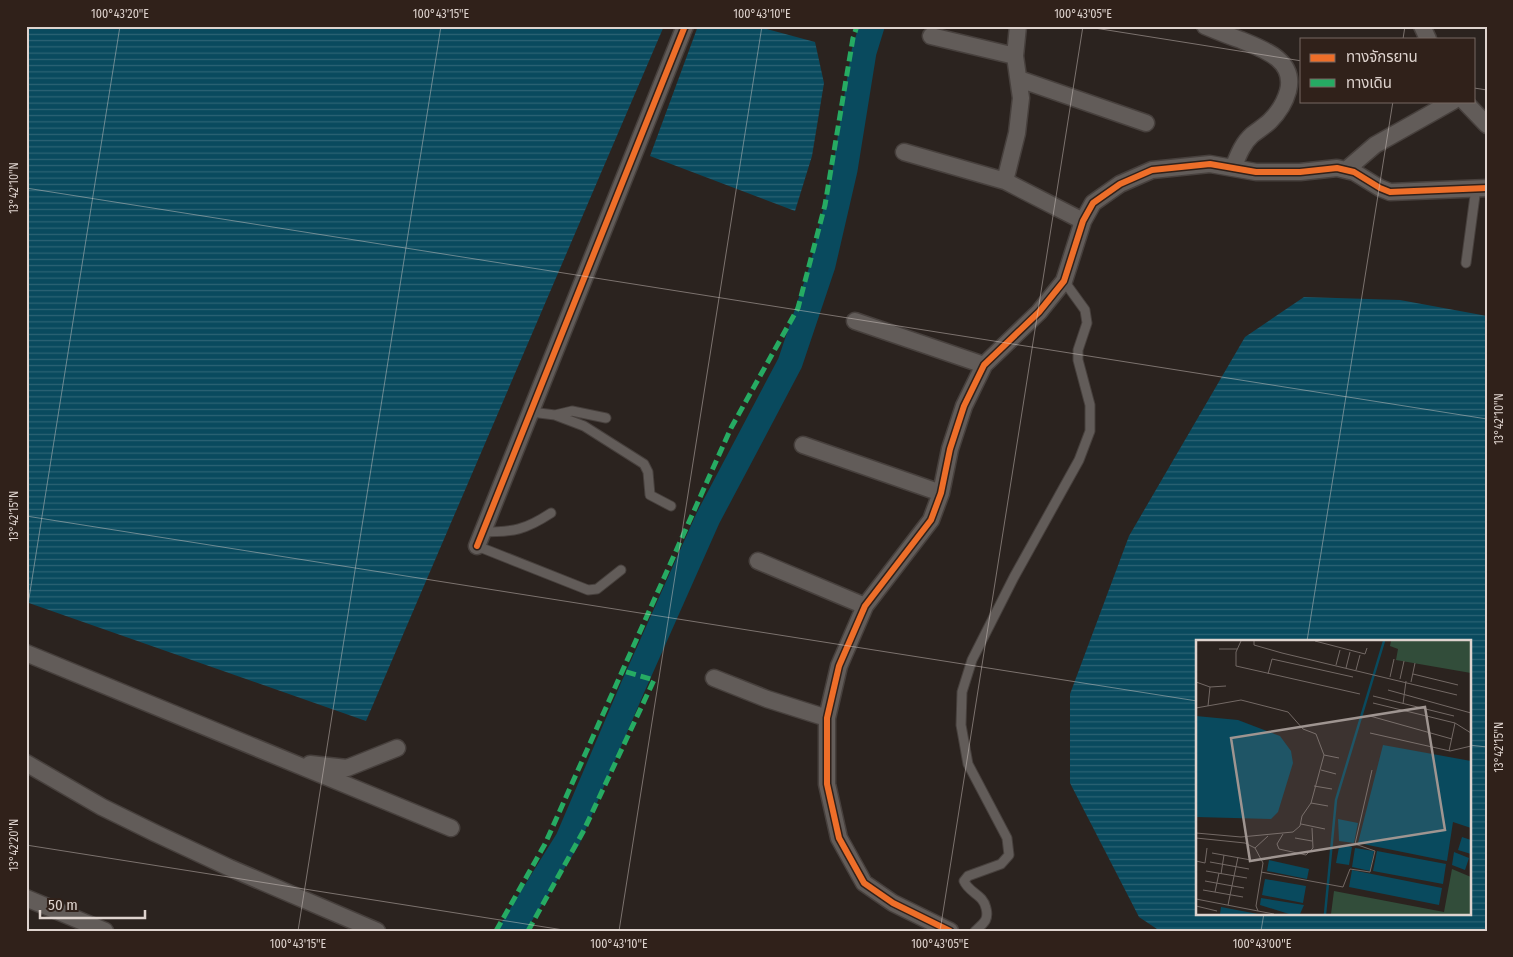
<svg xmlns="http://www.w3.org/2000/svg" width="1513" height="957" font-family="'Fira Sans Condensed','Noto Sans Thai',sans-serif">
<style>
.water{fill:url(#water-rules);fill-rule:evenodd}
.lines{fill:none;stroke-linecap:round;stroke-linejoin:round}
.river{stroke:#094a5e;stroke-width:25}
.service-casing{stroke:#47403d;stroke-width:11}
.minor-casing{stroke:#47403d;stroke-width:19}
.service{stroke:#625c59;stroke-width:9}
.minor{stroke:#625c59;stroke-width:16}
.quiet{stroke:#26ab63;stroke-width:5;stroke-dasharray:10 5;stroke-linecap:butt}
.cycleway-casing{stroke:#30211a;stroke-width:9}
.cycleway{stroke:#ee6e29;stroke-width:6}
.ticks{fill:none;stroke:#ded3ce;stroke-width:1;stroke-opacity:0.45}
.inset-river{fill:none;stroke:#094a5e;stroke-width:2.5}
.inset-road{fill:none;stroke:#736965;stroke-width:1}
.view{fill:#9f9591;fill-opacity:0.15;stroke:#9f9591;stroke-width:2.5}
.inset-edge{fill:none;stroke:#ded3ce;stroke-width:2.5}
.neatline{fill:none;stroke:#ded3ce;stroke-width:2}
.ticks-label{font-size:12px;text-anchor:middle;fill:#ded3ce}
</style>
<defs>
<pattern id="water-rules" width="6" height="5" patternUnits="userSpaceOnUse" patternTransform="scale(1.25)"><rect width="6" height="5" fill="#094a5e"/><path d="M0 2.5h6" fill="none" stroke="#2c6374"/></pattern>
</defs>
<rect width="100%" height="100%" fill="#2b231f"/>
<!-- water -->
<path class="water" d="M26,26H664L366,721L26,602Z
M698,26H756L815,42L824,83L812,156L795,211L650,156Z
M1304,297L1400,300L1487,316V931H1160L1139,917L1070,783V694L1129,536L1245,337ZM1197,641H1469V913H1197Z"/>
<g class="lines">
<!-- river -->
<path class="river" d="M511,931L568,839L632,689L708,518L790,363L823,265L845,170L864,52L872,26"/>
<defs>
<path id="service" d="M1466,263L1476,188
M531,412L555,415L584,426L644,464L648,472L650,495L671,506
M555,415L572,411L606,418
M482,532C514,532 525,530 551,513
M477,546L588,590L597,589L621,570
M975,931C984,923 989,920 986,908C983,894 969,893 964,881L968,876L1001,864L1009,855L1007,838L968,764L961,725L962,692L972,660L1014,577L1079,460L1090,431V405L1078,360V350L1087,323L1085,310L1064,281"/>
<path id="minor" d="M1205,26C1217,31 1229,36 1241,40C1263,49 1296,60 1288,91C1285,102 1279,112 1270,121C1265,126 1258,130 1252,135C1242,144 1238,156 1233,168
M1422,26L1428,39
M931,36L1015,56
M1019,79L1146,123
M1464,101L1487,125
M904,152L1005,181L1083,221
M1346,170L1375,145L1453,101
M1005,181L1017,133L1021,98L1015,56L1018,26
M855,321L984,365
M803,445L941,493
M477,546L685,26
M758,561L865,606
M26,653L451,828
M714,678L767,699L827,718
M26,763L102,807L155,833L230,868L377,931
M310,764L347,768L397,748
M26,898L105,931
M950,931L893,903L864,883L839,838L827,784V718L839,666L865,606L931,520L941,493L950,449L964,406L984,365L1039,312L1064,281L1083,221L1093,203L1120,184L1152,170L1210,164L1256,172H1300L1337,168L1354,172L1380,188L1390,192L1487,188"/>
</defs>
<!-- service casing -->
<use href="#service" class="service-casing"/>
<!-- minor casing -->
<use href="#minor" class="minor-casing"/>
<!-- service -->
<use href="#service" class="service"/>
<!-- minor -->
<use href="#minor" class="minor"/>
<!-- quiet -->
<path class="quiet" d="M496,931L545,844L731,428L798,308L825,205L853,38L857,26
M528,931L584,830L654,680L623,671"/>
<defs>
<path id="cycleway" d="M477,546L685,26
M950,931L893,903L864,883L839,838L827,784V718L839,666L865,606L931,520L941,493L950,449L964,406L984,365L1039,312L1064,281L1083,221L1093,203L1120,184L1152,170L1210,164L1256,172H1300L1337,168L1354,172L1380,188L1390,192L1487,188"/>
</defs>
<!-- cycleway casing -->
<use href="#cycleway" class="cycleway-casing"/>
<!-- cycleway -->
<use href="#cycleway" class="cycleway"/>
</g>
<!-- ticks -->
<path class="ticks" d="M1082,26L1302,61M1403,39L1405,26M1474,88L1487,90M26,188L1487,419M26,516L1197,701M26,617L120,26M1307,641L1393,101M1469,745L1487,747M26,845L570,931M298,931L441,26M619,931L762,26M940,931L1083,26M1261,931L1264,913"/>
<!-- overview -->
<g transform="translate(1196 640)">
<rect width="275" height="275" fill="#2b231f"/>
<path d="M195,1H275V33L200,20L202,9L194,6ZM256,229L275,237V274H135L138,251L248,272Z" fill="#324d3a"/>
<path d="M0,76L42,80L84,96L95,111L97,123L82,172L75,179L0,177ZM187,105L275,121V188L257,182L251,221L162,203ZM142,179L162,183L158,203L143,201ZM266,197L275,200V214L262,210ZM148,205L156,207L153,225L140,223L143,207ZM159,208L178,211L174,231L156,227ZM181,211L250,224L247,244L177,231ZM258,212L273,218L269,230L256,225ZM73,220L113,229L111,239L71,231ZM156,230L246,248L243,265L153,247ZM69,239L110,246L107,263L66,255ZM65,258L108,265L104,274H93L64,265ZM25,267L62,274H24Z" fill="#094a5e"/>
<path class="inset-river" d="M129,274L140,160L188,1"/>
<path class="inset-road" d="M45,1L40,12V26L164,54M58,1V5L86,13L261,55M119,1L169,14L171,8M23,9H41M140,25L144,10M150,28L154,12M160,30L164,15M72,34L76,19L157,37M217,34L262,45M194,37L198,19M204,39L208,21M0,42L14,47L30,46M215,42L219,23M192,50L275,73M177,56L258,76M177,63L259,83L275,93M207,64L210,41M12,66L14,47M0,68L45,60L92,72L107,89L120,94L128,115L115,163L106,176L104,186L97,192L45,197L0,193M174,76L256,99M174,93L254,111L275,106M253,111L259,83M128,115L143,118M125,130L140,134M118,146L136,149M115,163L132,166M105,184L129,189M87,194L81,204L83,209L110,215L117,208L116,188M0,198L49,203L59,208L67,223L60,266L62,271L78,274M99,198L116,201M59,208L72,196M16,213L55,220M0,221L9,223L11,208M14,222L53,229M10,231L51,238M65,232L147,247L154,229L174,232L179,211L159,204L176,130M25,234L28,215M9,241L48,248M7,250L47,257M19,252L23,233M0,259L62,271M32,265L42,217M0,266L21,271"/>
<path class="view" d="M229,67L249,190L54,221L35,98Z"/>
<rect width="275" height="275" class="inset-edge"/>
</g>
<!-- border -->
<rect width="1513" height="957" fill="none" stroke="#30211a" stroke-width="55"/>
<!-- legend -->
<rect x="1300" y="38" width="175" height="65" fill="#30211a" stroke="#766862"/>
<rect x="1310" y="54" width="25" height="8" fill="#ee6e29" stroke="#766862"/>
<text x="1346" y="62" font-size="15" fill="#ded3ce">ทางจักรยาน</text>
<rect x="1310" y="79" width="25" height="8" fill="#26ab63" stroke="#766862"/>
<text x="1346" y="88" font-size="15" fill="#ded3ce">ทางเดิน</text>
<!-- scale -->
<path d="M40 910v8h105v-8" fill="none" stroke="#ded3ce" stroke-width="2.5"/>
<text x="48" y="910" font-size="15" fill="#ded3ce" stroke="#30211a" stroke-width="4" paint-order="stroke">50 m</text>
<rect x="28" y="28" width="1458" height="902" class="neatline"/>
<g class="ticks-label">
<text x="120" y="18">100°43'20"E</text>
<text x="441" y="18">100°43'15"E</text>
<text x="762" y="18">100°43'10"E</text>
<text x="1083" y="18">100°43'05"E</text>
<text transform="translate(14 188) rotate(-90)" y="4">13°42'10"N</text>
<text transform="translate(1499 419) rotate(-90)" y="4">13°42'10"N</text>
<text transform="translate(14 516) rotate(-90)" y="4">13°42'15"N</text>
<text transform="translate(1499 747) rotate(-90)" y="4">13°42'15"N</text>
<text transform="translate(14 845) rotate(-90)" y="4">13°42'20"N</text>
<text x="298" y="948">100°43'15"E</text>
<text x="619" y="948">100°43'10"E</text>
<text x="940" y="948">100°43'05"E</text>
<text x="1262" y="948">100°43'00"E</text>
</g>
</svg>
